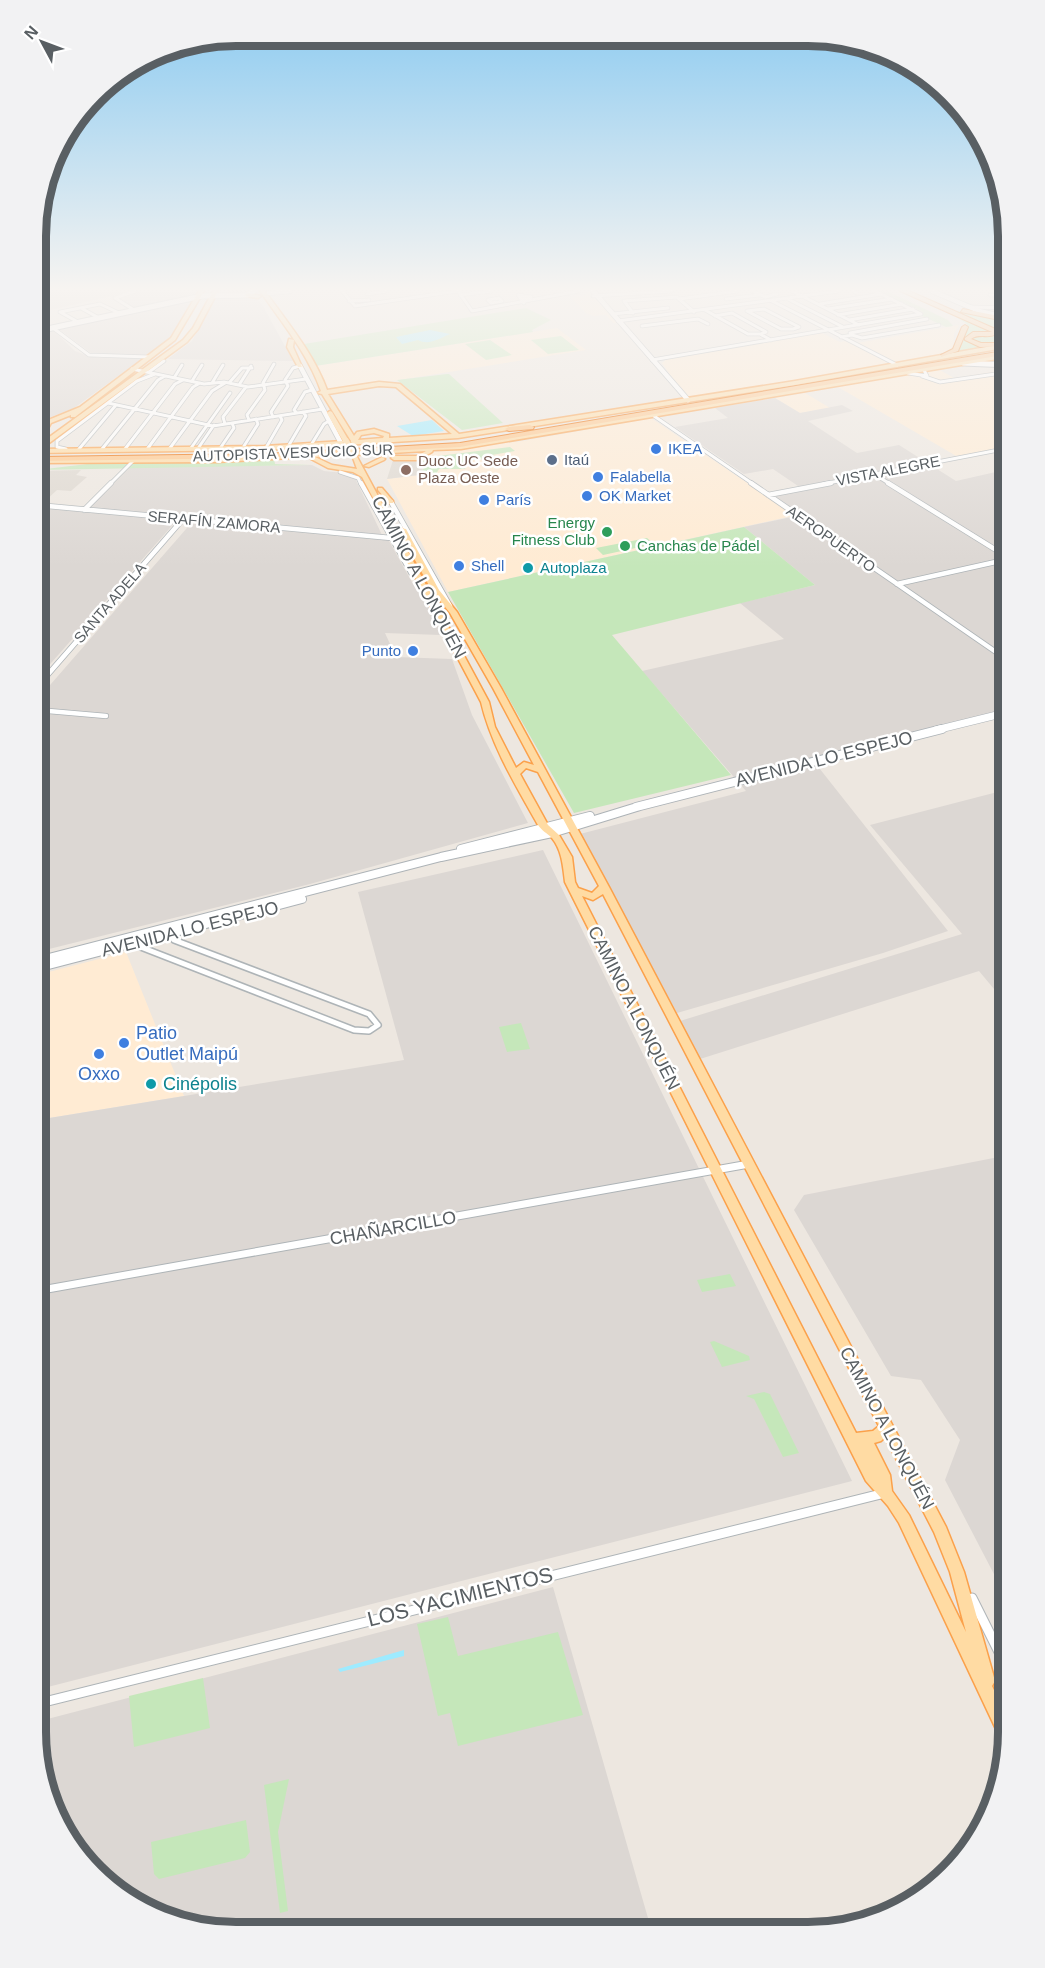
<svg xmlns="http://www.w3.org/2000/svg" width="1045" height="1968" font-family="Arial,sans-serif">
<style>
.commercial{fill:#ffebd3}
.industrial{fill:#dcd7d3}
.education{fill:#ddd7cf}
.green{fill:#c5e7ba}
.water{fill:#9eebff}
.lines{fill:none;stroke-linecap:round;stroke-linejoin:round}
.minor-far4-casing{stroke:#aeb4b7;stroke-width:4.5}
.minor-far3-casing{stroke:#aeb4b7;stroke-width:6}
.minor-far2-casing{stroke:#aeb4b7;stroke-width:8}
.minor-far1-casing{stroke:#aeb4b7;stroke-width:9}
.minor-casing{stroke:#aeb4b7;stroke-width:11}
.tertiary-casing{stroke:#aeb4b7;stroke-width:6}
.secondary-far2-casing{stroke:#adb3b7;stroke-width:7}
.secondary-far1-casing{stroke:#adb3b7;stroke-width:8}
.secondary-casing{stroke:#adb3b7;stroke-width:10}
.primary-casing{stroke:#fba14b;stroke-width:3}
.motorway-casing{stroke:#ed6c00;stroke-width:2}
.minor-far4{stroke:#fff;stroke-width:3}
.minor-far3{stroke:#fff;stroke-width:4.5}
.minor-far2{stroke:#fff;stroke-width:5}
.minor-far1{stroke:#fff;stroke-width:7}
.minor{stroke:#fff;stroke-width:9}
.tertiary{stroke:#fff;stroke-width:4.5}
.secondary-far2{stroke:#fff;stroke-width:5}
.secondary-far1{stroke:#fff;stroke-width:7}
.secondary{stroke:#fff;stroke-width:8}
.primary{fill:#ffdba3;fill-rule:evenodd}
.motorway{fill:#ffc485;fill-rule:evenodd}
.primary-bridge-casing{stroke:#fba14b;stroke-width:8;stroke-linecap:butt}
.primary-bridge{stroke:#ffdba3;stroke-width:6}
.shop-dot{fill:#3f7fe0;stroke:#fff;stroke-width:2}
.service-dot{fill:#5c6f8a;stroke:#fff;stroke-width:2}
.education-dot{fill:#8d6e63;stroke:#fff;stroke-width:2}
.leisure-dot{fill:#2e9e5b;stroke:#fff;stroke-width:2}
.culture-dot{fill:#0f9aa8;stroke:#fff;stroke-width:2}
.labels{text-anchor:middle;stroke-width:5;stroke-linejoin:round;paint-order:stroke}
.far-shop-label{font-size:15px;fill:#366cbe;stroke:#fff;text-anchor:start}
.far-street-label{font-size:15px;fill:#595f63;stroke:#fff}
.far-service-label{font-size:15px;fill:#4e5e75;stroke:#fff;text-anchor:start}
.far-education-label{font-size:15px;fill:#785e54;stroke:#fff;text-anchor:start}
.far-leisure-label{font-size:15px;fill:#27864d;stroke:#fff;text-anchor:end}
.far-culture-label{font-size:15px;fill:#0d838f;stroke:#fff;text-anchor:start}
.street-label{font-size:18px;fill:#595f63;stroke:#fff}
.shop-label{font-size:18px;fill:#366cbe;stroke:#fff;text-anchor:start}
.culture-label{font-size:18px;fill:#0d838f;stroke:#fff;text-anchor:start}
.near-street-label{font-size:21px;fill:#595f63;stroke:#fff}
.rim{fill:none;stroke:#595f63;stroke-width:8}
</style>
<rect width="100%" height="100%" fill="#ede7e0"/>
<!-- commercial -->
<path class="commercial" d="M585,291H590L617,323H613L606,315L593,316L586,313L570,297L587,295Z
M959,325L954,334L953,349L942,355L687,399L662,363L667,359L822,333L840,342L850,340L857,343Z
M557,328L586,350L330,391L315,366Z
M938,369L954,378L1009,369V447L958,457L838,387Z
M805,393L830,408L800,413L775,398Z
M651,418L777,503L792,516L448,592L387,479L419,475L425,466L422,461L433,452L523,441Z
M126,952L184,1096L37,1120V975Z"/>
<!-- industrial -->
<path class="industrial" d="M138,291H198L195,296L136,309L117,298Z
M219,291H251L263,306L293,361L168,359L192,341Z
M193,300L170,340L148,356L91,353L57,328Z
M52,329L75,351L83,354L98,358H143L74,408L43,420L37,426L38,341L42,339L38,332Z
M775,398L800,413L842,405L853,411L808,421L857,453L899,445L956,481L1009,469V715L812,759L948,931L883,953L677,1013L580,834L746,791L642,671L784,639L740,603L815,585L744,527L801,515L771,494L801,488L773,469L744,474L675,427L728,418L715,408Z
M312,465L324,471L344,473L355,478L382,535L388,539L413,584L424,596L444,631V634L440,635L385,633L396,657L452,659L472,715L528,823L310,884L37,952V700L200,513L184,512L173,517L88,509L128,467Z
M37,507L177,520L37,679Z
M1009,789V1007L979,971L700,1059L680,1021L962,934L870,825Z
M543,850L852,1481L36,1690L37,1120L404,1060L358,892Z
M1009,1155V1603L945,1480L960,1440L921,1380L891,1376L794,1210L804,1195Z
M553,1587L652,1932L210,1930L160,1917L105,1882L47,1795L36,1722Z"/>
<!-- education -->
<path class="education" d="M38,291H133L38,313Z
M393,460L422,461L425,466L419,475L387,479Z
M81,470L76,475L87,477L71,491L57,490L42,504L37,503V471Z"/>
<!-- green -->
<path class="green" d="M879,291H887L948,320L953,326L946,327L922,316L923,312Z
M526,308L551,320L532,330L533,332L315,366L304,344Z
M959,311L1009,321V344L955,353L967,330V324L950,313Z
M561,336L579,350L548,354L531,340Z
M490,340L512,355L486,360L465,344Z
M447,374H449L503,423L462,430L397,380Z
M510,447L515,451L492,455L498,458L463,461L466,466L465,469H439L436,474H420L425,466L423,461L430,457Z
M274,459L275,464L312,465L37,470L96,463Z
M744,527L815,585L612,635L731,775L574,813L448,592Z
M647,538L654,544L603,555L596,548Z
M521,1023L530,1049L507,1052L499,1027Z
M730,1274L736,1286L702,1292L697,1280Z
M714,1341L749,1356L750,1360L722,1367L710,1342Z
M764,1392L770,1394L799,1453L783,1457L754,1399L746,1396Z
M448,1617L458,1656L558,1632L583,1715L458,1746L450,1713L438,1716L417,1624Z
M203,1678L210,1728L134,1747L129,1696Z
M289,1779L278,1832L288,1911L280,1913L264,1785Z
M246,1820L250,1852L245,1858L159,1879L154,1874L151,1842Z"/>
<!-- water -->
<path class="water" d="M430,330L450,334C440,338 429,346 418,340L402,344L396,337Z
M432,420L444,431L413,436L397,426Z
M404,1650V1656L340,1672L338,1669Z"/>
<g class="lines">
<defs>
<path id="minor-far4" d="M342,291L355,306L458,291
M458,291L472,311L579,291
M753,291L765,297L777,294
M792,291L859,325
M853,291L857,293
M367,294L387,291
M460,295L492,291
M990,295L1009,296
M593,296L672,291
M499,298L502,301L491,303L488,300Z
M678,298L694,312
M522,299L531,297L518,295L524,303
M679,299L738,291
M726,299L759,295
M788,299L843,327
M349,301L369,300
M772,301L897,365
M820,304L881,294
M971,307L1009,308
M81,308L99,318
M828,309L892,299
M134,310L115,298L135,291
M705,310L748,334H760L771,340
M747,311L764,309L799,327L793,329
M747,311L781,329H793
M60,312L100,304L119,313
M60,312L78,322
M633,313L624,301L677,297
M613,314L668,308
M838,315L902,304
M715,316L732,313L766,332L761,334
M849,320L913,309
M618,321L839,291
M642,326L698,319L708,324
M53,328L89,355L149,357
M850,333L927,319
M841,337L852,335L862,338L939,325
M652,360L921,314L875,291
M132,369L204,384L224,382L248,387L306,379
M149,372L164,361
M908,373L927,376L924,370
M922,376L940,382L1009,372
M174,378L182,365
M192,381L202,365
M212,383L223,365
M229,383L242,368H252
M239,385L251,366
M108,403L213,426L323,409
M297,413L294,410L305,392L312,390
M654,416L753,484
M273,417L271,412L288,386L285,380L293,368L300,366
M249,420L247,415L265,390L263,383L274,364
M225,424L223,417L246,387
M289,445L306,416L303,412
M307,445H311L324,424L329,421
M244,446L258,424L256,419
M267,446L282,420L280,416
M199,447L214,425
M221,447L234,428L232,423
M148,448L193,387L200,383
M170,448L212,391L225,383
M191,448L230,393
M66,449L57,447V441L137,381L155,374
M79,449L116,405
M102,449L158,380L165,376
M125,449L175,384L183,380
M340,472L358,478L361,484
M874,474L890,484
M110,484L133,461
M823,484L1009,448"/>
<path id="minor-far3" d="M361,483L413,576
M751,483L1009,661
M888,483L1009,558
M768,495L831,483
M391,502L450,606
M37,505L391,538
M84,510L111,483
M897,584L1009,559
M37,687L183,519
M37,710L106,716"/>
<path id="minor-far2" d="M133,944L354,1030L369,1031L378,1025L369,1014L174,940L169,934"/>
<path id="minor-far1" d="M36,1291L749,1164"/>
<path id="minor" d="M972,1598L1009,1672
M36,1704L885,1493"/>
<path id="tertiary" d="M593,291L688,400
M932,291L979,311L1009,318
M269,293L290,291
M300,366L342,445"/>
<path id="secondary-far2" d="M38,331L202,296L247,295L254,291
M963,363L1009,365"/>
<path id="secondary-far1" d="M936,730L1009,712"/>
<path id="secondary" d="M636,807L942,729
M461,849L590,816
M37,961L441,857L552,833L640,806
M37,968L302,899"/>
<path id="primary" d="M199,291H204L175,340L75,417H71V415L51,423L45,434L37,439V434L40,432L46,421L80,407L171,338Z
M213,291H218L198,329L187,342L41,449L264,446L343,441L327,413L330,411L332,412L349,441H351L322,394L317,393L321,391C308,354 282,323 260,291H265C287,322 314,354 327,390L379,382L400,384L459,434L795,381L1009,343V347L795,385L458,438L264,450L37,453V446L183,340L193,328ZM379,386L396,387L452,434L389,438V434L374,429L357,432L354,436L328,394ZM374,433L384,436L383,438L358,440L361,435Z
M247,293L261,296L258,298L245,296Z
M289,339L294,340L293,347L302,367H298L287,347Z
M1009,353V357L461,449L433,450L432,452L418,460H394L391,458L394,456H417L426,451L356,455L489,702L495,727L516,768L524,762L534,765L493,688L450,613L432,591L398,529L400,528L406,529L439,590L457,612L501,688L609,887L946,1527L964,1572L995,1681L992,1686L1009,1721L1008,1746L1003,1744L899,1523L888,1506L866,1481L565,882C563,866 562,850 552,838C547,833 542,831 538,825C516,786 491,745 481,702L362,477L353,472L328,468L311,459V457L216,462L37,463V459L216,458L461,445ZM352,455L357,469L332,465L315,457ZM526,768L538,772L599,886L592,893L578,888L575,882L572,857L559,835L548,825L520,774ZM603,894L879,1426L873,1431L856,1433L582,896L593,900ZM885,1437L934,1532L950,1572L966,1632L909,1515L892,1491L890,1475L874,1443L881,1441Z
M382,457L385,459L384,460L369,467L364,466Z
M378,488H382L393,501V503H389L378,490Z"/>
<path id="motorway" d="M900,291H909L1009,335V339L996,334C990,339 978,333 971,339L981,343H1007L1009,346L980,347L965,340V338L973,332H992Z
M963,309L1009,318V322L961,312Z
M965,325L968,327L958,351L941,357V355L953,349L962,327Z
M1009,350V354L460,447L265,458L37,461V457L265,454L460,443Z
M530,425L534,427L533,429L509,431L505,429L509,427Z"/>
</defs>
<!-- minor-far4 casing -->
<use href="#minor-far4" class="minor-far4-casing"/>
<!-- minor-far3 casing -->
<use href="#minor-far3" class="minor-far3-casing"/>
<!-- minor-far2 casing -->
<use href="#minor-far2" class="minor-far2-casing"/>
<!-- minor-far1 casing -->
<use href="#minor-far1" class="minor-far1-casing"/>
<!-- minor casing -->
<use href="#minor" class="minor-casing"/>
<!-- tertiary casing -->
<use href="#tertiary" class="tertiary-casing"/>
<!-- secondary-far2 casing -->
<use href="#secondary-far2" class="secondary-far2-casing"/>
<!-- secondary-far1 casing -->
<use href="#secondary-far1" class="secondary-far1-casing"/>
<!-- secondary casing -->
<use href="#secondary" class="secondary-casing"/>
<!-- primary casing -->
<use href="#primary" class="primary-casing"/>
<!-- motorway casing -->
<use href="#motorway" class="motorway-casing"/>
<!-- minor-far4 -->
<use href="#minor-far4" class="minor-far4"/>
<!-- minor-far3 -->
<use href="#minor-far3" class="minor-far3"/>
<!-- minor-far2 -->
<use href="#minor-far2" class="minor-far2"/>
<!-- minor-far1 -->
<use href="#minor-far1" class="minor-far1"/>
<!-- minor -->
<use href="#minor" class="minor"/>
<!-- tertiary -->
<use href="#tertiary" class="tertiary"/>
<!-- secondary-far2 -->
<use href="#secondary-far2" class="secondary-far2"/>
<!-- secondary-far1 -->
<use href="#secondary-far1" class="secondary-far1"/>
<!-- secondary -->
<use href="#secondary" class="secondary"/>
<!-- primary -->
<use href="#primary" class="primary"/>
<!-- motorway -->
<use href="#motorway" class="motorway"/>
<defs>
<path id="primary-bridge" d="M346,441L354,456"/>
</defs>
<!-- primary-bridge casing -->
<use href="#primary-bridge" class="primary-bridge-casing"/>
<!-- primary-bridge -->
<use href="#primary-bridge" class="primary-bridge"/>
</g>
<!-- sky -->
<linearGradient id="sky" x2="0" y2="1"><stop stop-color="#8acaf1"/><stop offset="0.51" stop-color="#f7f4f1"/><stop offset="1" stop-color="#f7f4f1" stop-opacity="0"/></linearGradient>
<rect width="1045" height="567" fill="url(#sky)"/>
<!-- markers -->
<g class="shop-dot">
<circle cx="656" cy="449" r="6"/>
<circle cx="598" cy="477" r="6"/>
<circle cx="587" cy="496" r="6"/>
<circle cx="484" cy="500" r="6"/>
<circle cx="459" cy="566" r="6"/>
<circle cx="413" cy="651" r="6"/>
<circle cx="124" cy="1043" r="6"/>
<circle cx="99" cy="1054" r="6"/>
</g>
<circle class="service-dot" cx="552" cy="460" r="6"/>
<circle class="education-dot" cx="406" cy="470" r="6"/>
<g class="leisure-dot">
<circle cx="607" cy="532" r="6"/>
<circle cx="625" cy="546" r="6"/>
</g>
<g class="culture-dot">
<circle cx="528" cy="568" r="6"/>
<circle cx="151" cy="1084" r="6"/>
</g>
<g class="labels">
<!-- far-shop labels -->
<g class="far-shop-label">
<text x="668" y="454">IKEA</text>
<text x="610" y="482">Falabella</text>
<text x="599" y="501">OK Market</text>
<text x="496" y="505">París</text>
<text x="471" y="571">Shell</text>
<text x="401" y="656" text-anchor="end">Punto</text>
</g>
<!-- far-street labels -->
<g class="far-street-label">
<text transform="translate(293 453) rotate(-2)" y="5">AUTOPISTA VESPUCIO SUR</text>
<text transform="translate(888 471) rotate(-11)" y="5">VISTA ALEGRE</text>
<text transform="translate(214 522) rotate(5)" y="5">SERAFÍN ZAMORA</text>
<text transform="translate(831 539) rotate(35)" y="5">AEROPUERTO</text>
<text transform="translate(110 603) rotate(-49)" y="5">SANTA ADELA</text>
</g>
<!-- far-service labels -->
<g class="far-service-label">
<text x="564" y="465">Itaú</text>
</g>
<!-- far-education labels -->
<g class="far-education-label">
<text x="418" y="466">Duoc UC Sede<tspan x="418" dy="17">Plaza Oeste</tspan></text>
</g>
<!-- far-leisure labels -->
<g class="far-leisure-label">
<text x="595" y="528">Energy<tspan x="595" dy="17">Fitness Club</tspan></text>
<text x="637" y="551" text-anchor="start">Canchas de Pádel</text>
</g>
<!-- far-culture labels -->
<g class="far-culture-label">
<text x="540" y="573">Autoplaza</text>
</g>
<!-- street labels -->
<g class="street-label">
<text transform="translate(419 577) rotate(62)" y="6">CAMINO A LONQUÉN</text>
<text transform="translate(824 759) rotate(-14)" y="6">AVENIDA LO ESPEJO</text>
<text transform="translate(190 929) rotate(-14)" y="6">AVENIDA LO ESPEJO</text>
<text transform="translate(634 1008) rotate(63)" y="6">CAMINO A LONQUÉN</text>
<text transform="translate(393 1228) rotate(-10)" y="6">CHAÑARCILLO</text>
<text transform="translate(887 1428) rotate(62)" y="6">CAMINO A LONQUÉN</text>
</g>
<!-- shop labels -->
<g class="shop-label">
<text x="136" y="1039">Patio<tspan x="136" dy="21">Outlet Maipú</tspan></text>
<text x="99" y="1080" text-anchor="middle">Oxxo</text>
</g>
<!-- culture labels -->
<g class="culture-label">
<text x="163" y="1090">Cinépolis</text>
</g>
<!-- near-street labels -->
<g class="near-street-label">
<text transform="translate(460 1597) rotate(-14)" y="7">LOS YACIMIENTOS</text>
</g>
</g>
<!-- crop -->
<path d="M0 0H1045V1968H0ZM236 46H808A190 190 0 0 1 998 236V1732A190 190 0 0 1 808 1922H236A190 190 0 0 1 46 1732V236A190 190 0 0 1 236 46Z" fill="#f2f2f3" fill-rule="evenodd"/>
<path class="rim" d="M236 46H808A190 190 0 0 1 998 236V1732A190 190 0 0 1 808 1922H236A190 190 0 0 1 46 1732V236A190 190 0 0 1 236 46Z"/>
<!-- north arrow -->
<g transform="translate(42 42) rotate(311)" stroke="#ffffff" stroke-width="4.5" paint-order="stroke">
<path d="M0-4.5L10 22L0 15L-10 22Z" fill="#595f63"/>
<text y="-9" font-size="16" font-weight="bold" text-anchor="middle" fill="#595f63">N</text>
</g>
</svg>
